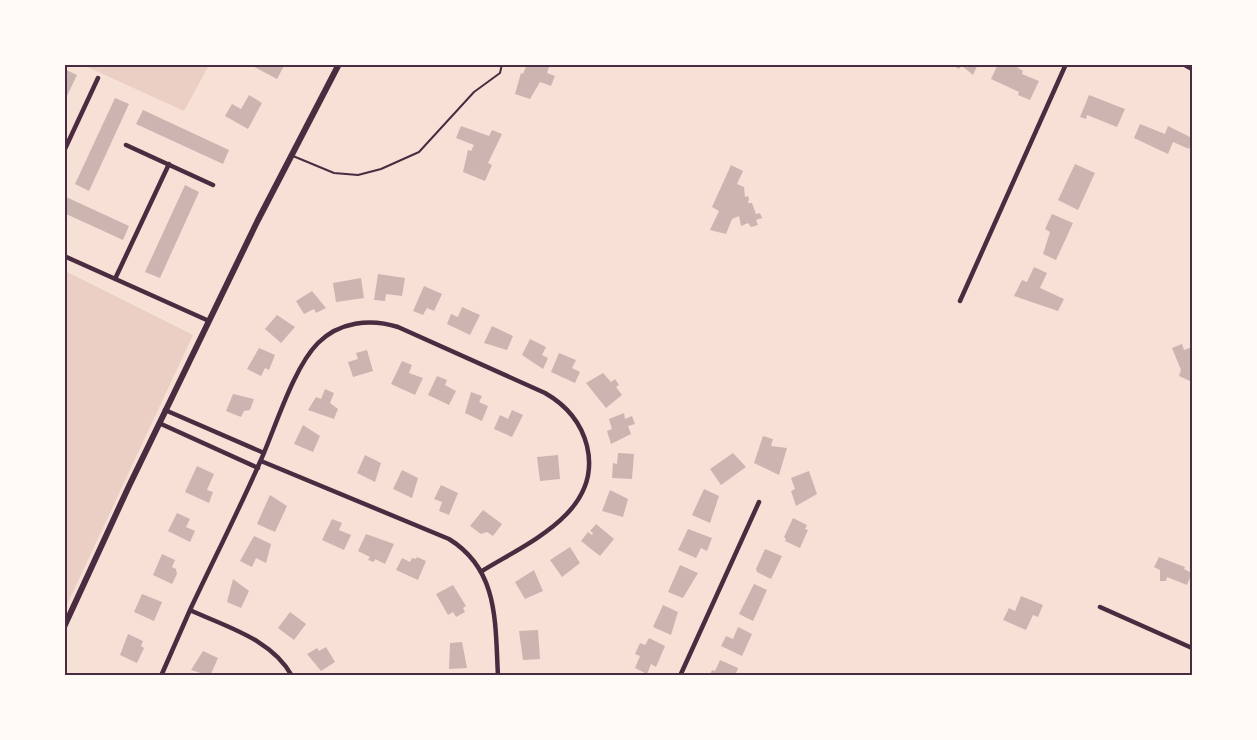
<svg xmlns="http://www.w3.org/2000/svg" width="1257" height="740" font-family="Poppins,sans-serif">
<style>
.green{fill:#ebcfc5}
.building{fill:#ccb4b1}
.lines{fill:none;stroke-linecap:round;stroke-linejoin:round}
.service{stroke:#4a2c40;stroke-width:2}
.minor{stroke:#4a2c40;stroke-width:4.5}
.tertiary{stroke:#4a2c40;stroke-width:6}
.neatline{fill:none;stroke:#4a2c40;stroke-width:2}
</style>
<rect width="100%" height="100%" fill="#f7e1d7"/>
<!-- green -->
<path class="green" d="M83,65H209L184,111Z
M65,271L193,335L65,609Z"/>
<!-- building -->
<path class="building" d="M249,64H285L277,79Z
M527,64H550L547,73L555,76L551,86L540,82L530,99L515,94L521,73L523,74Z
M950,64H978L973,75L961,65L959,69Z
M998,64H1012L1023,71L1022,74L1039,81L1030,100L1018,95L1019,92L991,79Z
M64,69L77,75L64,102Z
M249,95L262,103L248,129L225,116L232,104L241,109Z
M1089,95L1125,109L1117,127L1087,115L1086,119L1080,117Z
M115,98L129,104L89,191L75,184Z
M143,110L229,150L223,164L136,124Z
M1140,124L1165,134L1168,126L1192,138V142L1189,149L1173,142L1168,154L1134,138Z
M461,126L489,136L492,130L502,134L488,163L492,165L485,181L463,172L468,150L471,151L474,145L456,138Z
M1075,164L1095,173L1078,210L1058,200Z
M731,165L743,171L737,184L744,187L745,197L748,196L749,199L748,203H752L756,214L760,213L762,218L756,220L758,225L751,227L748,223L741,226L739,216L732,219L726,234L710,230L719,211L712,207Z
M185,185L199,192L160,278L145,272Z
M64,196L129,226L123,240L64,213Z
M1052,214L1073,223L1056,260L1043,254L1050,232L1045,229Z
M1034,267L1047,273L1040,288L1064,299L1058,311L1014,296L1022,280L1027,282Z
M378,274L405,278L402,296L386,294L385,301L374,300Z
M361,278L364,298L336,302L333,283Z
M424,286L442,294L434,311L427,308L423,315L413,311Z
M312,291L326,308L316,313L314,309L304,314L296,301Z
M462,307L480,315L470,335L447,324L451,314L458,317Z
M277,315L295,327L281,343L265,329Z
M492,326L513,336L507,350L484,343Z
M530,339L546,347L542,355L548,358L543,369L522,355Z
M1182,344L1184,350L1192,347V382L1179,376L1181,370L1172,348Z
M259,348L275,355L269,370L265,368L261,376L247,369Z
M367,350L373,371L353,377L348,362L358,359L356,353Z
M559,353L576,360L572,368L580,372L575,383L551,372Z
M402,361L412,365L409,373L423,378L415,395L391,384Z
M603,373L611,382L615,379L619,385L616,387L622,395L606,408L586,383Z
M437,376L447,380L445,385L456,391L449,405L428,395Z
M325,389L334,393L330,403L338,409L334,419L308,410L316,397L321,399Z
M471,392L482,396L479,402L488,406L482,421L465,413Z
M233,394L254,399L250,410L244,411L241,417L226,411Z
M512,410L523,415L512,437L494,429L500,415L508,419Z
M624,413L625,419L632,416L635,424L628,426L631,434L611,444L607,431L612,429L609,419Z
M303,425L320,436L313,452L294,444Z
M763,436L773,439L771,446L787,448L779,475L754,463Z
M618,453L634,454L632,479L612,478L613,463L617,464Z
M733,453L746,467L721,485L710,469Z
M365,455L381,463L375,482L357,473Z
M558,455L560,479L540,481L537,457Z
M197,466L214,474L207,490L213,492L209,503L185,492Z
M402,470L418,478L412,498L393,489Z
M809,471L817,494L796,506L791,491L795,489L791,478Z
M441,485L458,493L449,515L439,511L442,502L434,499Z
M704,489L719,496L710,523L692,515Z
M610,490L628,499L623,517L602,511Z
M270,495L287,506L275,532L257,524Z
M483,510L502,524L493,536L487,532L481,534L470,526Z
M177,513L190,519L186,527L195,531L190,542L168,531Z
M793,518L807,525L805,529L808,530L800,548L785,541L786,539L784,537Z
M332,519L342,523L339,530L351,535L344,550L322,540Z
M596,524L614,539L600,556L581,541L588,532L592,535L593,533L590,531Z
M688,529L712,538L707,551L701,548L696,558L678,550Z
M366,534L394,544L385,564L375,559L374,562L368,560L370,557L358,551Z
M254,536L271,544L266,563L256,558L252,567L240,561Z
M570,547L580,563L562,577L550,560Z
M765,549L782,556L771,579L757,572L756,569Z
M162,554L175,560L172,567L176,569L177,574L172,584L153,575Z
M417,557L426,561L418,580L396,570L402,558L410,562L412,558L416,559Z
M1159,557L1185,567L1184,569L1192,573L1187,585L1167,577L1166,581H1160V570L1154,567Z
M680,565L698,573L683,598L668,592Z
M534,570L543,591L525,599L515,582Z
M233,579L249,591L241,608L227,602Z
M754,584L767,590L753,621L739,614Z
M453,585L466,606L463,608L465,612L456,617L453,612L448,615L436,594Z
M142,594L162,602L154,621L134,612Z
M1021,596L1043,605L1038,617L1033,615L1026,630L1003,620L1009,608L1015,611Z
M663,605L678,612L671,635L653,627Z
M290,612L306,624L294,640L278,628Z
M738,627L752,634L742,656L721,646L726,636L733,639Z
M538,630L540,659L523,660L519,631Z
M128,634L143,641L141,646L144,648L137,663L120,655Z
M649,638L665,646L656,667L651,664L647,674L635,668L640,656L635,654L640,643L645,645Z
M462,642L467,668L449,669L450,643Z
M326,647L335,662L321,671L307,654L317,648L319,651Z
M203,651L218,658L210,676L191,670Z
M720,660L738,668L735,676H709L712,670L715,671Z"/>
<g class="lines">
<!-- service -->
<path class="service" d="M293,156L334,173L358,175L381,169L419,152L474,92L500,73L502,64"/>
<!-- minor -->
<path class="minor" d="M1183,64L1192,69
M126,145L213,185
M64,151L98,78
M64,256L209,321
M115,279L169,164
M960,301L1066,64
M165,410L264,453
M159,423L258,468
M261,461L449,539C499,570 495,622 498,676
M1100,607L1192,648
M190,610C213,561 238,512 260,462C275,429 293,368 318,343C339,322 370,318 398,327L545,393C566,405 581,422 587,446C603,512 527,543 482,571
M161,676L190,610C226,627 272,639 292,676
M680,676L759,502"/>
<!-- tertiary -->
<path class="tertiary" d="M64,627L129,486L258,220L339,64"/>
</g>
<!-- border -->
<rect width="1257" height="740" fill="none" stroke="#fffaf5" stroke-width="132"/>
<rect x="66" y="66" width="1125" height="608" class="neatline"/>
</svg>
